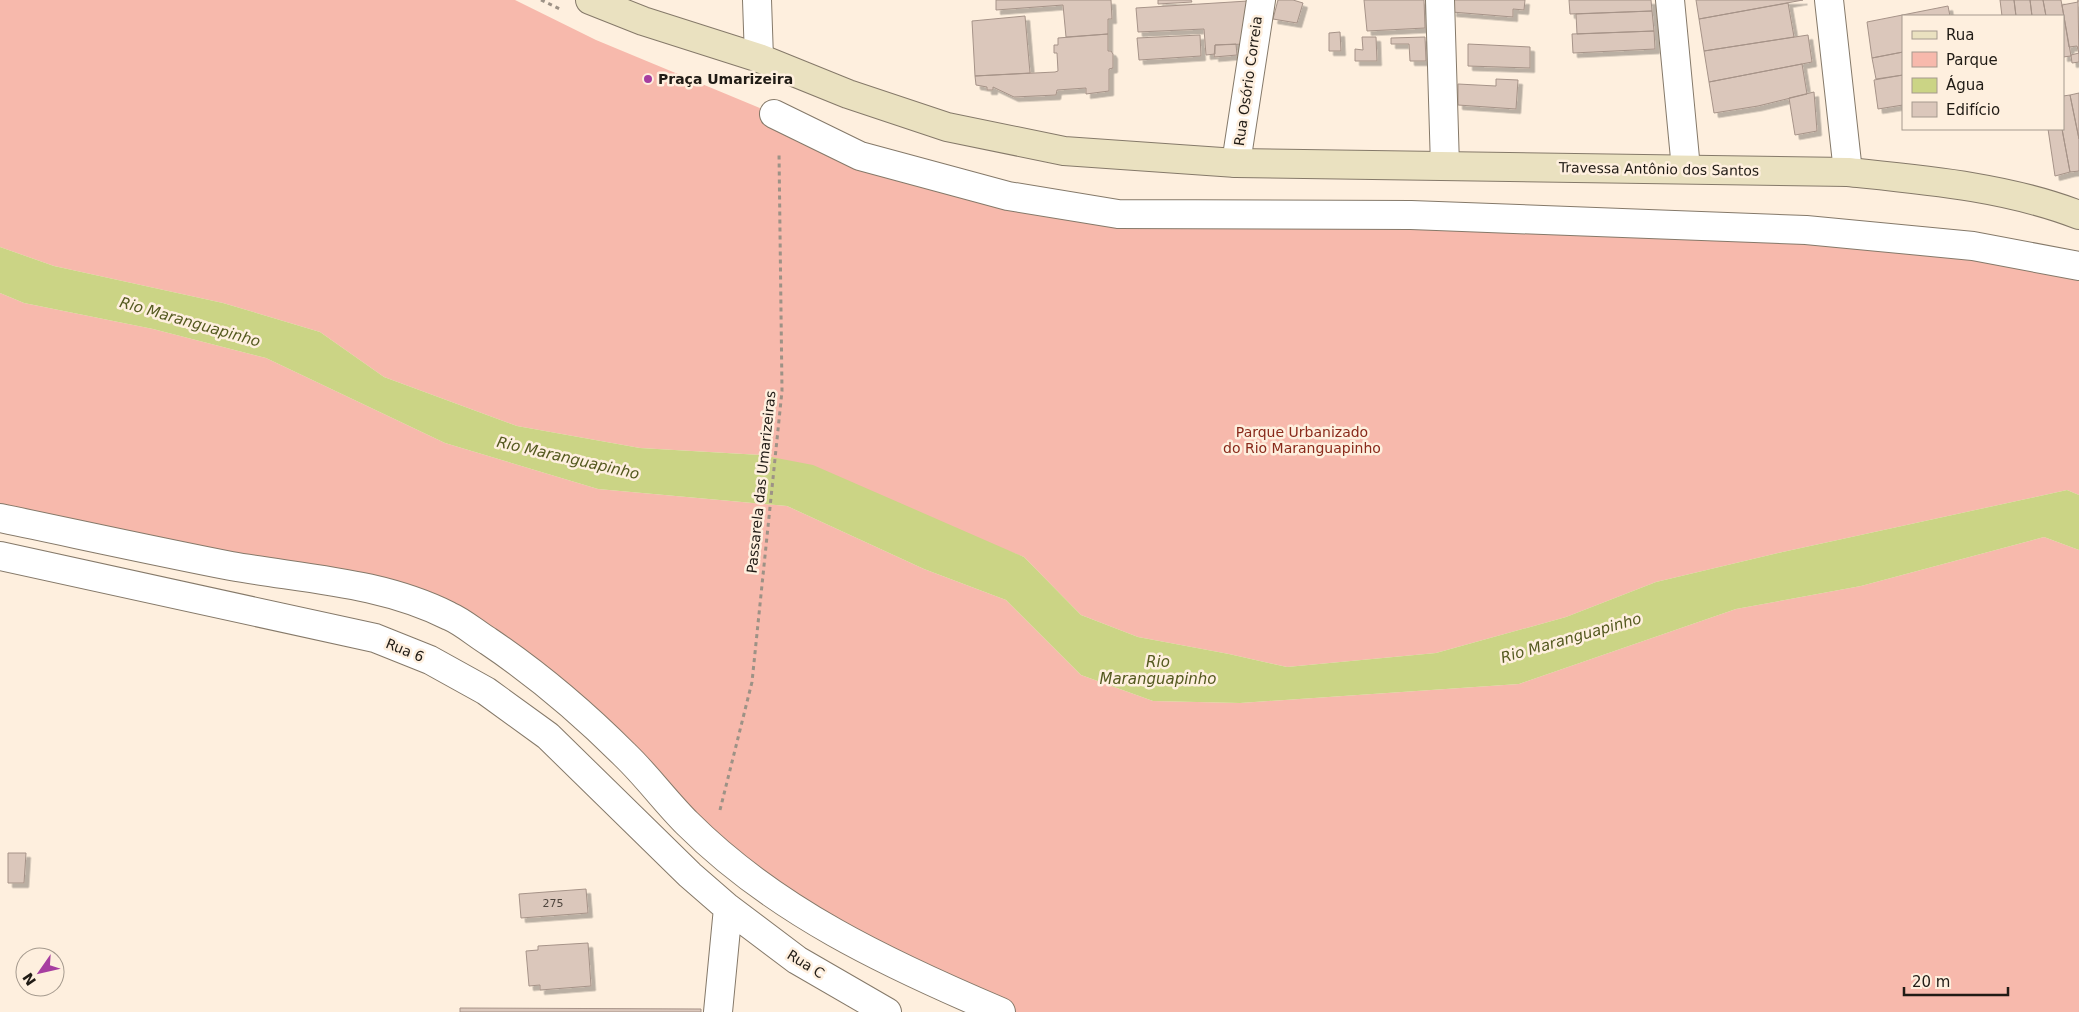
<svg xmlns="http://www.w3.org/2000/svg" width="2079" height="1012" font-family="'DejaVu Sans',sans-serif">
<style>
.green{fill:#f7b9ac}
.water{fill:#cbd485}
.building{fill:#dbc7bb;stroke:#a69388;filter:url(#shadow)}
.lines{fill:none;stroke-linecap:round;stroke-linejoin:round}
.street-casing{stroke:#857969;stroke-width:30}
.secondary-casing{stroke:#857969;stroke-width:30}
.path{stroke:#9d9286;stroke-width:3;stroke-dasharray:4 4;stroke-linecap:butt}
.street{stroke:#fff;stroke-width:28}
.secondary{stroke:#eae1c0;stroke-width:28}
.poi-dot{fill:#a73ea0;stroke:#feefde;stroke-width:2}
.labels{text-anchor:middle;stroke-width:5;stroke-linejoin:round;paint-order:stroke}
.number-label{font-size:11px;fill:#4f463e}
.poi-label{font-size:14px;font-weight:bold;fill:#201b15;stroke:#feefde;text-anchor:start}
.street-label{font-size:14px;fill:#201b15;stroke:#feefde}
.park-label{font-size:14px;fill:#892a1b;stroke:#feefde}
.water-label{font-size:15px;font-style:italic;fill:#54591f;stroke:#feefde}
</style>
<defs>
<filter id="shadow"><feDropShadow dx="4.5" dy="4.5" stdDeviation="0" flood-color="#0004"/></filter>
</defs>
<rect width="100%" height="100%" fill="#feefde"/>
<!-- green -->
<path class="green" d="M0,0H515L596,40L774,114L1008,196L1806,230L2079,266V495L2067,490L1778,553L1656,582L1566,617L1436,653L1287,667L1229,654L1138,637L1081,615L1024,557L761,455L640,448L517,426L384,377L320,332L223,303L54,266L0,247Z
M0,293L24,303L153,329L266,358L445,443L598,489L787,506L924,569L1006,600L1081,675L1153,701L1240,703L1519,684L1736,609L1861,586L2044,537L2079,550V1012H1001L801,914L451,616L0,518Z"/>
<!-- water -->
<path class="water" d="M0,247L54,266L223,303L320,332L384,377L517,426L640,448L761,455L813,465L1024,557L1081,615L1138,637L1229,654L1287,667L1436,653L1566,617L1656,582L1778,553L2067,490L2079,495V550L2044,537L1861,586L1736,609L1519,684L1240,703L1153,701L1081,675L1006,600L924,569L787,506L598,489L445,443L266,358L153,329L24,303L0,293Z"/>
<!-- building -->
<path class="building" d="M996,0H1111L1112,19H1108V34L1066,37L1063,5L996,10Z
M1158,0H1191L1192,2L1158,4Z
M1278,0H1293L1303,3L1297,23L1273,19Z
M1364,0H1424L1425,28L1367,31Z
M1453,0H1525L1524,10L1513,9V17L1452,12Z
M1569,0H1651L1652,11L1570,14Z
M1696,0H1803L1699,19Z
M2000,0H2014L2016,16H2002Z
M2014,0H2030L2032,16H2016Z
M2030,0H2043L2046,16H2032Z
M2043,0H2061L2071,56L2063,57V16H2046Z
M2078,0L2079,62L2072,63L2071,55L2079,53L2077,46L2069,47L2062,5L2078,2Z
M1248,1L1246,44L1215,45V54L1206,55L1204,29L1138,32L1136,8Z
M1788,3L1794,37L1704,51L1699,19Z
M1948,6L1950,16H1903V52L1872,58L1867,22Z
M1652,11L1654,31L1577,34L1576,14Z
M1025,16L1030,73L975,76L972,21Z
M1654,31L1655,49L1573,53L1572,34Z
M1340,32L1341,51H1329V33Z
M1108,34V51H1111L1113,54V68L1109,69V91L1086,94V88L1057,90L1056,95L1014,97L993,87V90H987V87L976,85L975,76L1055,72L1058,71L1057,53H1054V45H1058V38Z
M1200,35L1201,56L1139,60L1137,38Z
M1808,35L1812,62L1709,82L1704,51Z
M1362,37H1376L1377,61H1355V49L1363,50Z
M1425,37L1426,61H1410L1409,44H1391V38Z
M1236,44L1237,55L1214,57L1215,45Z
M1468,44L1530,47V68L1468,66Z
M1903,52V75L1876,79L1872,58Z
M1802,64L1807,94L1758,106L1714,113L1709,82Z
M1903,75V105L1878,109L1874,80Z
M1496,79L1518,80L1516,109L1458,105V84L1496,86Z
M1814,92L1817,131L1795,135L1789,98Z
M2079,93V139L2070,95Z
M2070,95L2079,139V171L2070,172L2062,129L2063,96Z
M2048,129H2062L2070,172L2055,176Z
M8,853H26L24,883H8Z
M586,889L588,913L521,918L519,894Z
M588,943L591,986L540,990V985L529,986L526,951L538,950V946Z
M460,1008L701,1009V1012H460Z"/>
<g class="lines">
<defs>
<path id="street" d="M757,0L759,58
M1440,0L1445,166
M1670,0L1686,169
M1829,0L1848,172
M774,114L860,156L1008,196L1118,214L1411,215L1806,230L1973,246L2079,266
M1236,163L1261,0
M0,518C77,534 154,551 231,566C305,579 382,582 449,616C463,622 475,633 488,641C537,674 583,713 625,755C647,776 665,801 687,823C775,911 888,964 1001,1012
M0,556L375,638L430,660L486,691L548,736L690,875L728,908L797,960L887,1012
M718,1012L728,908"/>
<path id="secondary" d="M590,0L643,21L759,58L848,94L947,127L1064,151L1236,163L1848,172C1925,180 2007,187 2079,215"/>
</defs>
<!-- street casing -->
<use href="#street" class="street-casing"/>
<!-- secondary casing -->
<use href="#secondary" class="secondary-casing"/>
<!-- path -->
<path class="path" d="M541,0L560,9
M720,810L752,682L782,391L779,152"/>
<!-- street -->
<use href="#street" class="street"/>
<!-- secondary -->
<use href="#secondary" class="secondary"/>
</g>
<!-- markers -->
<circle class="poi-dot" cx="648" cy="79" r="5"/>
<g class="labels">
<!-- number labels -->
<g class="number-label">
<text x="553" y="907">275</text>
</g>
<!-- poi labels -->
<g class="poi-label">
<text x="658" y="84">Praça Umarizeira</text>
</g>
<!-- street labels -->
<g class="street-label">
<text transform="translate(1248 81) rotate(-82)" y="5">Rua Osório Correia</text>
<text transform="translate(1659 169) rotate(1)" y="5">Travessa Antônio dos Santos</text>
<text transform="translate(761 482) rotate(-84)" y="5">Passarela das Umarizeiras</text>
<text transform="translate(405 650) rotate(22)" y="5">Rua 6</text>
<text transform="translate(806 964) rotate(32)" y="5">Rua C</text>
</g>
<!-- park labels -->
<g class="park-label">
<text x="1302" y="437">Parque Urbanizado<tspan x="1302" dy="16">do Rio Maranguapinho</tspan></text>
</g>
<!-- water labels -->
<g class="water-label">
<text transform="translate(190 322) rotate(16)" y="5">Rio Maranguapinho</text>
<text transform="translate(568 458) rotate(13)" y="5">Rio Maranguapinho</text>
<text transform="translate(1571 638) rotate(-16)" y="5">Rio Maranguapinho</text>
<text x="1158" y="667">Rio<tspan x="1158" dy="17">Maranguapinho</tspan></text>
</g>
</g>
<!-- legend -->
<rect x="1902" y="15" width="162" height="115" fill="#feefde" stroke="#a59a8e"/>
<rect x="1912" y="31" width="25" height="8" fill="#eae1c0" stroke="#a59a8e"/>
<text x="1946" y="40" font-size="15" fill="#201b15">Rua</text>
<rect x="1912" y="52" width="25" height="15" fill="#f7b9ac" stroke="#a59a8e"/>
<text x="1946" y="65" font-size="15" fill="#201b15">Parque</text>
<rect x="1912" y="78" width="25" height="15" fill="#cbd485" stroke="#a59a8e"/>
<text x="1946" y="90" font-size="15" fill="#201b15">Água</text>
<rect x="1912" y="102" width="25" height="15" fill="#dbc7bb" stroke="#a59a8e"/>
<text x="1946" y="115" font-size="15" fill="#201b15">Edifício</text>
<!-- north arrow -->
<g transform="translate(40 972) rotate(236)"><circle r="24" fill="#feefde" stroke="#a59a8e"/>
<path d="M0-4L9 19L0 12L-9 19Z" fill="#a73ea0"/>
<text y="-8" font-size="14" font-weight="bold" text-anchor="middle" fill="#201b15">N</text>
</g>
<!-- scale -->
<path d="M1904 987v8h104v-8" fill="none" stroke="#201b15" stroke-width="2.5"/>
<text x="1912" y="987" font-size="15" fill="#201b15" stroke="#feefde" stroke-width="4" paint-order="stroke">20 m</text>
</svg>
